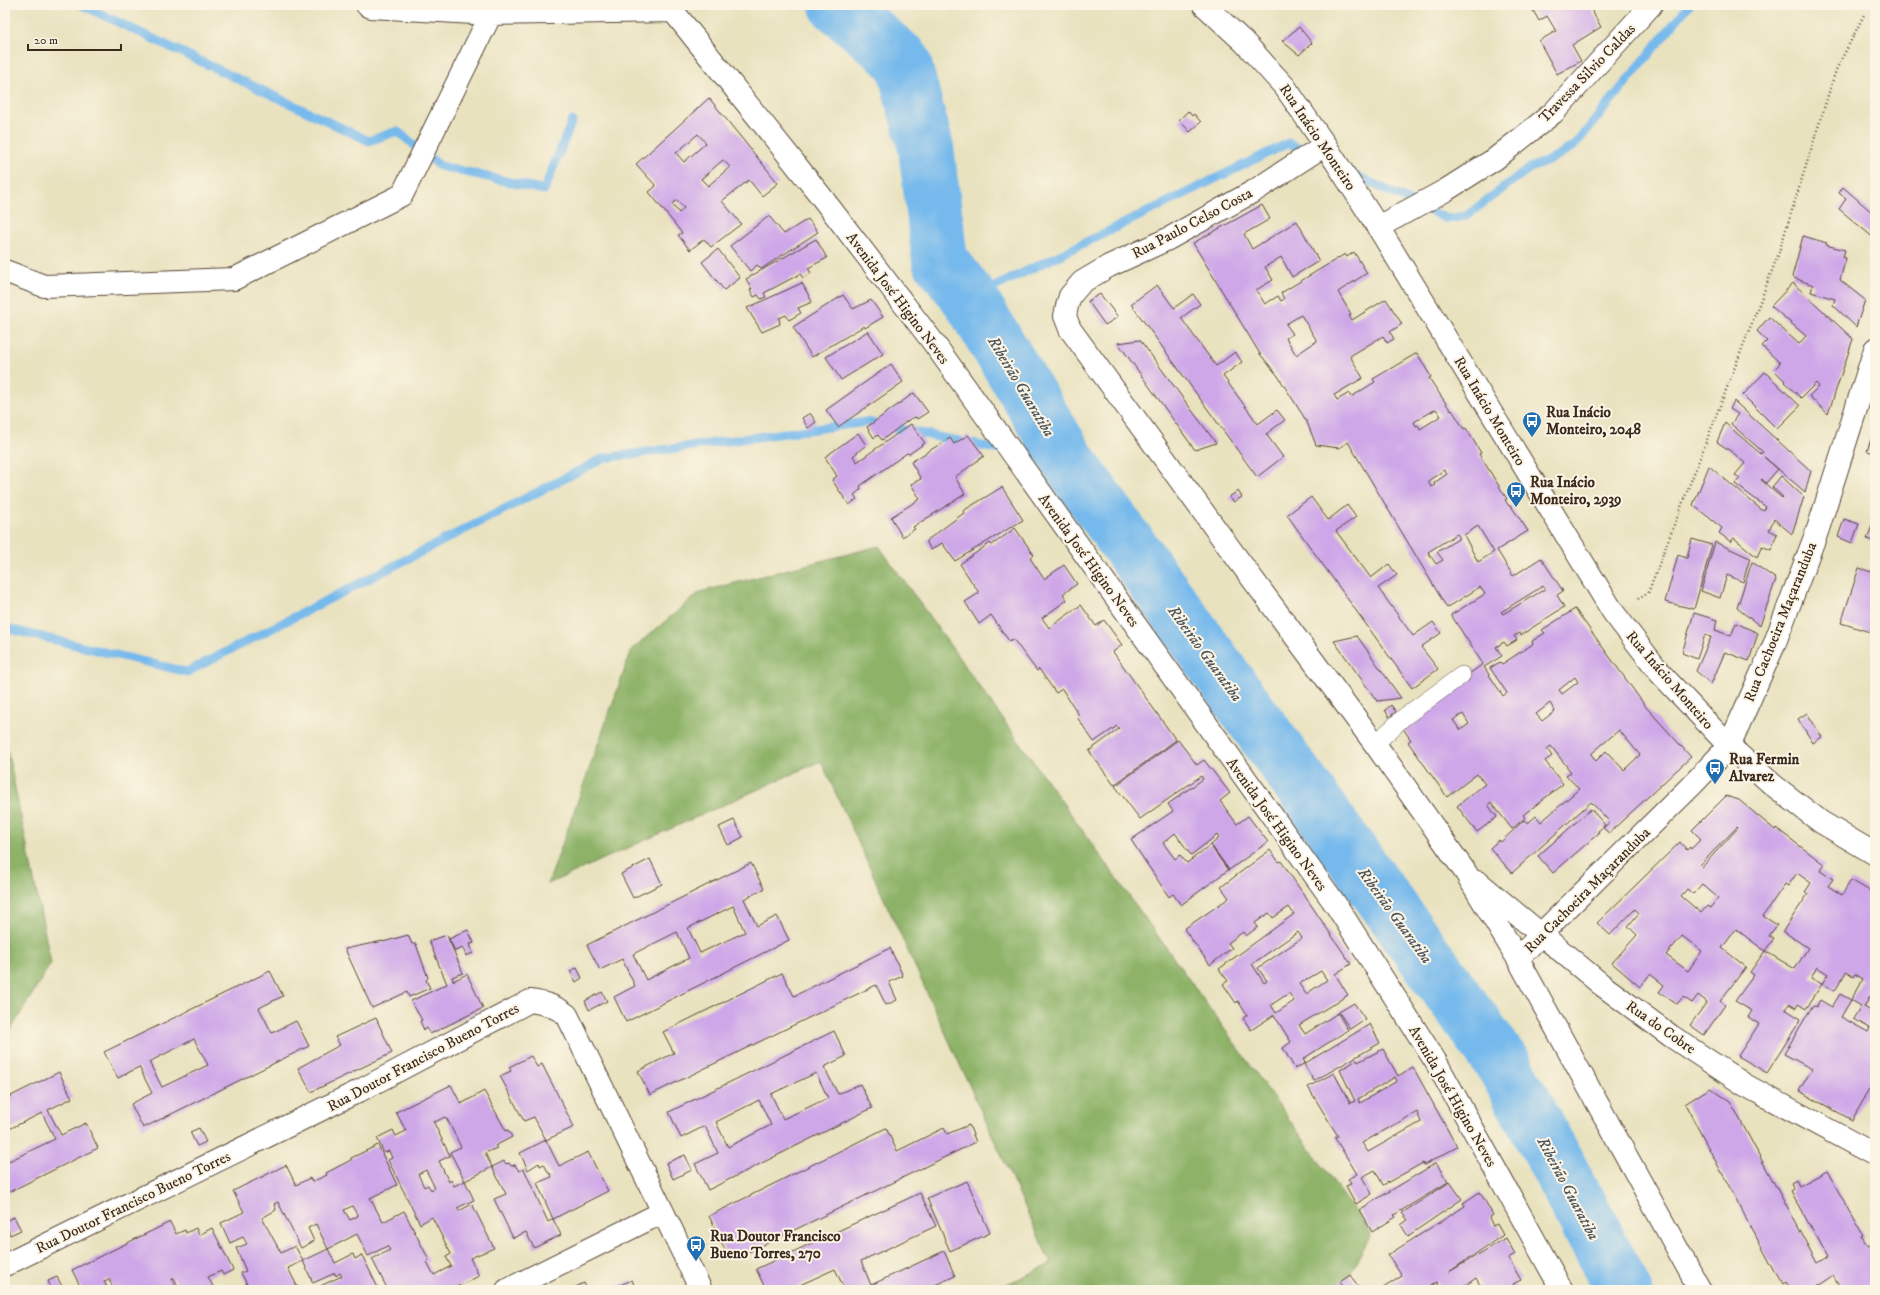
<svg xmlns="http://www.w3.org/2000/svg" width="1880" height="1295" font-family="'IM FELL DW Pica',serif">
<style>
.forest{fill:#8db267;stroke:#646e42}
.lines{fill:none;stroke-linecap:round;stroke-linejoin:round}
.stream{stroke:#76b9ec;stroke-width:9}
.river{stroke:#76b9ec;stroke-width:56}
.building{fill:#cea7e8;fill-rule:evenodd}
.service-casing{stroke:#554636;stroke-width:18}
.minor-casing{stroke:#554636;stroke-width:24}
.tertiary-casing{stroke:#554636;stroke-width:24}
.path{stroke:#554636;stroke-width:2.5;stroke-dasharray:1 3;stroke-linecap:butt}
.service{stroke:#fff;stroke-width:17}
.minor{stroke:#fff;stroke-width:22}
.tertiary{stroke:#fff;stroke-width:22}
.labels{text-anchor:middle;stroke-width:4;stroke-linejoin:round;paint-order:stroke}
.street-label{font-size:15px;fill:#3b2a1e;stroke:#fcf5e5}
.poi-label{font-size:15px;font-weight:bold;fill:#3b2a1e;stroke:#fcf5e5;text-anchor:start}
.water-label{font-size:16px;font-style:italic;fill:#4d555c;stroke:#fcf5e5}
</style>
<rect width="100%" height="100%" fill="#fcf5e5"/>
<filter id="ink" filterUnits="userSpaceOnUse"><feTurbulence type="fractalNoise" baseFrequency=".025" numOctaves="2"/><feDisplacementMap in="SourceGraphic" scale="8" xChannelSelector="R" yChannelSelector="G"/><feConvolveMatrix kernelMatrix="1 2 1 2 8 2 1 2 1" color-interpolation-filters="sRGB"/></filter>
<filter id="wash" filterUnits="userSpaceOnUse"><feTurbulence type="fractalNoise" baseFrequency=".012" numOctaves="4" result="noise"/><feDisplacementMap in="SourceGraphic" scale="16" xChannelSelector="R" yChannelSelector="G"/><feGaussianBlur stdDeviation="0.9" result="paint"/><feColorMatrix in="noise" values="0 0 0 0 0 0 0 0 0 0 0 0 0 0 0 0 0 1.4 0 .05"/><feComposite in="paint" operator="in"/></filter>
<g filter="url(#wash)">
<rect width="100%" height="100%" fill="#e9e2bf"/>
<!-- forest -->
<path class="forest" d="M879,546L1371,1234L1341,1290H994L1051,1264L821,761L548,884L632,649L700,592Z
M5,739L51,963L9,1033L5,1034Z"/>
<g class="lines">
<!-- stream -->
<path class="stream" d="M82,5L369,141L397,131L440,166L544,190L572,121
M1349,172L1447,219L1466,216L1530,168L1548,161L1574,146L1689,5
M970,299L1288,143L1310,154
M5,628L187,672L604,458L866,422L1070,464"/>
<!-- river -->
<path class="river" d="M837,5L903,61L926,148L940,260L970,299L1070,464L1505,1067L1624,1290"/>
</g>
<g id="blocks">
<!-- building -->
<path class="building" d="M1530,5H1603L1592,11L1601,27L1572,45L1581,61L1557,74L1539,41L1556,31L1547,16L1539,21Z
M1299,27L1312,43L1299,55L1282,41Z
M709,98L778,183L762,196L749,180L722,201L741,224L711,247L704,239L690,250L678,235L682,233L649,192L656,186L636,164ZM698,134L706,143L684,162L676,153ZM723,160L730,167L708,186L701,179ZM677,200L684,208L679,213L672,204Z
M1188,111L1192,116L1194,114L1201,122L1190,132L1179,120Z
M1843,187L1875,215V239L1839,209L1846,199L1839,193Z
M1262,205L1270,219L1244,234L1252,249L1297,221L1319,261L1292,277L1281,257L1265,267L1273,280L1256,290L1265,304L1278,296L1281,301L1284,299L1281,293L1345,254L1347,257L1354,252L1367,273L1338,292L1351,314L1349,316L1352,320L1386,299L1402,324L1390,332L1394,339L1387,343L1383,336L1350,356L1363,378L1334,395L1337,400L1349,393L1351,397L1375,382L1373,379L1417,353L1431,377L1429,378L1451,411L1452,410L1464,429L1466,428L1481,453L1479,454L1507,499L1505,500L1509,506H1511L1528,531L1497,550L1513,576L1541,558L1563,591L1557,595L1564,607L1521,635L1520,633L1514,636L1517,640L1507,646L1504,642L1496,647L1502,656L1484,667L1503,696L1507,693L1490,668L1500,662L1502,664L1533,644L1532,641L1545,633L1542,630L1575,609L1646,707L1691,757L1609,833L1603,828L1610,822L1591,802L1512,873L1490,848L1499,840L1501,842L1524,820L1528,823L1536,816L1541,822L1579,789L1566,775L1571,772L1551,746L1547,749L1552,756L1545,761L1563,784L1523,815L1525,818L1512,829L1491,802L1488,805L1497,817L1477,832L1457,806L1485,784L1477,774L1447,797L1408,742L1411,740L1399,723L1483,664L1451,615L1485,594L1480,587L1447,608L1348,442L1339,448L1316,445L1307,422L1278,376L1260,354L1193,243ZM1301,315L1317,341L1296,355L1286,338L1293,334L1286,324ZM1436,409L1441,416L1420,429L1418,425L1416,426L1414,422ZM1444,470L1447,474L1434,483L1435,485L1431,487L1428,481ZM1478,526L1494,552L1478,562L1464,535ZM1457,534L1460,538L1437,552L1443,560L1436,564L1428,552ZM1543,586L1545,589L1503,614L1501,612ZM1575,677L1578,682L1562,694L1559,690ZM1550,703L1555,711L1542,721L1536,714ZM1463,714L1469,724L1460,730L1453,720ZM1619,730L1640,755L1624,770L1606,751L1596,761L1591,754Z
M769,216L784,234L808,219L818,232L761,269L757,265L750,271L730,246Z
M1803,236L1827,243L1826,245L1845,250L1843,257L1846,258L1840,280L1865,300L1856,327L1833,305L1835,299L1811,292L1813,285L1792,277Z
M816,239L827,258L808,268L811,273L803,278L800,274L764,293L766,297L761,299L758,295L754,297L750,290L752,289L746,279Z
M718,249L740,278L724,290L702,262Z
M802,283L812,302L798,308L801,313L789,320L786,315L779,318L780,324L762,332L747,308Z
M1793,283L1853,339L1828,414L1809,396L1819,386L1816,383L1801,398L1784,382L1785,381L1774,370L1780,363L1762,346L1767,341L1757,331L1769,317L1799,344L1806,336L1771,306Z
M1157,285L1174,308L1193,294L1200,304L1181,318L1216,366L1235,352L1242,362L1223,376L1258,424L1277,410L1285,420L1266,434L1283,457L1257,477L1131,304Z
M1100,294L1118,317L1105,325L1088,301Z
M843,295L853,309L871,300L883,317L865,328L864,326L812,357L793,327Z
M868,331L883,354L841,380L826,357Z
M1140,340L1216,443L1195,450L1118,343Z
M891,364L903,382L838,427L826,410Z
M1765,372L1800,406L1777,429L1743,395Z
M914,393L928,412L917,419L916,417L910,419L882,440L878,435L874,438L867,427Z
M1734,401L1811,471L1805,492L1764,457L1778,469L1766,483L1762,479L1761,480L1782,498L1783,497L1772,487L1781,476L1804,497L1792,534L1774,519L1769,530L1777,534L1771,550L1762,546L1757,557L1734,538L1731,542L1719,533L1722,528L1693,505L1709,466L1763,511L1766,507L1735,484L1740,478L1735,475L1745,463L1732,452L1717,442L1725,423L1761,454L1763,452L1731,424L1738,414L1730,409Z
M810,413L816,422L808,428L802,418Z
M911,424L925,443L909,454L907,453L860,486L861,489L854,495L857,499L849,505L832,480L837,476L825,457L858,433L866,445L853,456L857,462Z
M1875,427V453L1867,451Z
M968,435L984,456L955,477L965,494L913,527L915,529L902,537L891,517L920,499L911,484L921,479L911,462L950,438L954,444Z
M1002,487L1023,520L955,561L942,543L931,550L926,541L964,513L963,511Z
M1238,491L1242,497L1234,502L1229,497Z
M1311,497L1328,520L1347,505L1356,517L1336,531L1371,578L1389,564L1397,575L1378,588L1413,636L1433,622L1441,633L1421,647L1438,669L1412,688L1287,515Z
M1875,517V542L1867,539Z
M1844,519L1859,524L1852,543L1838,537Z
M1015,528L1034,555L1030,558L1044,579L1064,565L1077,584L1063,594L1067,600L1042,618L1049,628L1081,605L1096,626L1104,620L1122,645L1113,652L1176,740L1114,785L1089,751L1119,729L1117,726L1094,742L1077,717L1079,715L1062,689L1056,693L1039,669L1037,671L1013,639L1009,641L991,615L979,624L965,602L979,593L960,564L990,543L992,545Z
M1692,539L1712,545L1694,609L1665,602L1678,555L1687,558Z
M1715,542L1750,558L1743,582L1727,575L1720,598L1701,591Z
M1752,562L1776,579L1760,626L1737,608Z
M1859,568L1875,573V617L1870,632L1841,623Z
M1694,613L1717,620L1715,630L1731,636L1736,623L1758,633L1749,661L1725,652L1711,684L1696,671L1711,637L1705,635L1697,659L1682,653Z
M1357,636L1401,698L1377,701L1334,641Z
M1391,705L1396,712L1389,717L1385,710Z
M1807,713L1822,737L1813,743L1798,719Z
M1178,740L1197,765L1204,760L1230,793L1220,801L1237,824L1248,816L1268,842L1229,870L1211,845L1219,838L1217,835L1191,855L1175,833L1163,843L1175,859L1180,855L1187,863L1210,845L1228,870L1181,905L1173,894L1169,897L1131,840L1173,811L1168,804L1203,779L1201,776L1140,819L1115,786Z
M1726,796L1739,800L1775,830L1776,828L1825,865L1820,871L1833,879L1828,886L1842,895L1851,880L1875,894V997L1871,995L1864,1007L1875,1013V1088L1871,1087L1852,1120L1799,1091L1812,1069L1784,1054L1813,1005L1816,1007L1820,1000L1832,1007L1840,994L1851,1000L1841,1017L1868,1032L1870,1028L1853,1019L1861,1006L1851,1000L1863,979L1855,974L1853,977L1846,972L1835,991L1822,984L1828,974L1817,967L1811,978L1822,984L1806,1009L1798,1004L1796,1008L1789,1004L1785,1009L1801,1019L1767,1073L1738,1056L1759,1024L1748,1017L1752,1011L1735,1001L1754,975L1750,972L1765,951L1795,969L1808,948L1783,931L1808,894L1805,892L1811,883L1797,873L1788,886L1785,884L1763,916L1777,925L1769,936L1774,938L1765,951L1736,929L1722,948L1746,967L1720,1001L1725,1005L1704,1035L1690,1025L1707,1002L1698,995L1692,1003L1683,997L1677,1004L1659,992L1664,985L1650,974L1640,987L1612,963L1637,935L1628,926L1639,913L1635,909L1610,935L1597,923L1680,842L1687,850L1690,847L1691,849L1701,839L1692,830ZM1737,827L1738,828L1702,867L1700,865ZM1702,884L1718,898L1710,908L1707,906L1701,913L1681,896L1687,889L1693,894ZM1682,936L1702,951L1688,971L1666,955Z
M1591,809L1605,825L1598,831L1599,833L1553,873L1538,856Z
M734,820L743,837L728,845L719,827Z
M1270,850L1279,862L1281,861L1351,964L1335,974L1348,995L1299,1025L1305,1034L1338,1013L1348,1030L1303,1059L1305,1063L1295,1069L1283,1048L1291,1042L1274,1015L1251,1030L1243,1018L1247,1015L1238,1001L1236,1003L1223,984L1228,981L1219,969L1294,914L1289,907L1273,918L1269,913L1255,923L1258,927L1246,936L1243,932L1228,943L1232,948L1210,965L1184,929L1229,898L1221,887ZM1298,932L1302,938L1258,968L1267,981L1264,983L1252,964ZM1321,971L1327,980L1306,994L1299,984ZM1289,993L1294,1001L1276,1013L1271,1005Z
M650,859L662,884L633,898L621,874Z
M751,863L764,889L744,899L757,926L777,916L789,940L626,1022L614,997L635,986L622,959L600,970L587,945ZM733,906L745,932L700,953L688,928ZM677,932L689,958L646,980L633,954Z
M468,930L474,943L470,944L473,953L466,956L463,948L455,951L449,939Z
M408,935L412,944H416L428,978L426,980L430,988L409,997L407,992L372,1008L345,949L383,941V942Z
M447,935L463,973L452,977L453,981L467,974L483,1008L430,1034L427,1028L424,1030L420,1021L422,1020L411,1001L447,984L429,941Z
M890,948L903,976L889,982L897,1000L886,1005L876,985L650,1095L638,1071L674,1053L663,1032L782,973L794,996Z
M577,968L582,978L576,982L570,971Z
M270,971L283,996L259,1008L272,1033L296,1021L309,1046L143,1128L131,1104L152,1093L139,1067L118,1078L104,1052ZM194,1039L208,1065L162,1087L149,1062Z
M602,992L607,1001L589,1010L585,1001Z
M1354,1003L1365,1019L1350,1029L1339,1012Z
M376,1018L392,1053L311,1092L298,1068L340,1045L335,1037Z
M1370,1024L1380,1043L1314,1081L1304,1064Z
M834,1031L846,1056L824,1067L838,1094L860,1084L872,1108L708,1190L695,1164L718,1153L705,1126L681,1138L669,1112ZM816,1073L828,1098L783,1119L771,1094ZM759,1100L771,1125L728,1147L716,1122Z
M1383,1049L1398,1076L1413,1067L1457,1147L1424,1165L1423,1163L1383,1185L1375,1170L1362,1177L1372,1194L1356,1204L1346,1186L1351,1184L1348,1179L1357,1174L1335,1138L1338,1136L1308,1087L1334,1073L1350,1103L1355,1101L1340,1070L1357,1060L1358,1062ZM1395,1077L1397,1081L1360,1103L1358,1099ZM1417,1112L1421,1122L1368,1152L1362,1143Z
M531,1056L537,1067L542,1064L574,1127L546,1140L534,1117L524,1121L500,1076L511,1071L509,1067Z
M59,1072L72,1098L48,1110L61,1135L86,1123L98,1148L5,1194V1153L9,1161L55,1139L42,1113L5,1131V1099Z
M451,1085L461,1104L484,1091L506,1131L508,1130L512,1137L495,1146L497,1148L485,1153L492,1167L465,1181L450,1152L461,1147L447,1119L445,1117L435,1122L433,1121L450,1156L439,1161L449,1182L451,1180L454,1186L465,1181L474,1200L457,1208L459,1211L472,1204L494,1248L470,1258L479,1276L450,1290H388L372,1259L390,1250L387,1246L368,1256L357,1234L328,1249L316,1224L308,1228L314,1241L301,1248L278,1202L274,1204L276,1210L262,1218L281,1253L295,1246L303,1261L288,1268L299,1290H250L241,1273L246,1271L236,1248L247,1244L243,1237L230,1243L221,1223L244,1212L233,1191L286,1165L296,1185L310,1178L312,1182L327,1175L326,1173L351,1160V1158L378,1145L397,1185L370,1198L383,1222L404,1211L429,1260L427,1262L434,1275L451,1266L446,1257L451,1254L432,1217L420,1224L388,1160L392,1158L389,1151L384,1153L377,1138L393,1130L396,1136L406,1131L396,1112ZM426,1170L435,1188L431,1190L428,1185L424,1187L418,1174ZM352,1206L358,1216L350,1220L344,1210Z
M1710,1088L1730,1101L1817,1263L1827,1257L1791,1191L1794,1189L1791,1183L1796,1180L1799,1186L1827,1171L1864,1237L1862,1238L1867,1248L1875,1244V1290H1842L1834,1276L1813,1290H1789L1785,1283L1782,1285L1685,1104Z
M969,1125L976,1142L749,1252L747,1251L729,1258L709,1216L886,1128L897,1151L944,1128L947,1134Z
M199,1128L206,1142L197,1146L190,1132Z
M546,1140L559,1166L588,1152L608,1191L553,1219L537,1183L552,1177L550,1173L549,1174L544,1164L540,1166L539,1163L528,1170L520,1153Z
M685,1155L692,1170L673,1179L666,1163Z
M504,1161L506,1164L509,1163L511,1166L515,1165L519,1171L524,1169L548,1222L553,1219L561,1235L534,1248L526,1232L513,1238L494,1199L506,1194L492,1167Z
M1436,1163L1448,1182L1394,1215L1396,1217L1372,1232L1359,1210Z
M967,1181L990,1233L950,1251L927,1198Z
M1450,1182L1462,1199L1408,1236L1401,1225L1408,1220L1402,1213Z
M1480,1192L1493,1215L1489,1218L1493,1226L1497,1224L1503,1235L1449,1272L1506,1238L1515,1254L1508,1258L1521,1280L1513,1284L1516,1290H1475L1474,1288L1480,1285L1476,1278L1459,1290L1458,1288L1454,1290H1442L1437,1282L1425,1290H1380L1402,1276L1388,1255L1465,1206L1463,1203Z
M920,1193L936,1226L861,1261L871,1285L944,1251L955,1276L924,1290H845L835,1269L789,1290H766L756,1269Z
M14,1217L21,1230L10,1235L5,1221Z
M170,1222L176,1234L185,1230L186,1233L196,1228L199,1235L212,1228L233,1270L223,1275L221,1271L208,1277L215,1290H180L174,1278L172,1279L178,1290H122L120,1287L114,1290L109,1279L104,1281L108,1290H82L72,1270Z
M328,1249L335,1263L353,1254L355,1259L362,1255L379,1290H317L316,1288L342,1276L340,1273L336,1276L335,1273L313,1283L303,1261Z
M1350,1275L1361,1290H1346L1340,1282Z
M57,1277L64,1290H52L48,1281Z
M632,1280L636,1290H608Z
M584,1283L587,1290H569Z"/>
</g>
</g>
<g filter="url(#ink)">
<use href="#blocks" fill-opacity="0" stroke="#554636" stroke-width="1"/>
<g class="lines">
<defs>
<path id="service" d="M1375,744L1404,717L1462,675"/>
<path id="minor" d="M367,5L371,7L491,14L673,11L820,195L933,342L1336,905L1436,1062L1562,1290
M1325,145L1254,191L1168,239L1109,266L1082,282L1070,296L1067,306L1065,316L1070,329L1228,546L1375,744L1466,873L1518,959L1700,1290
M1378,227L1446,190L1495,159L1553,113L1651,5
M5,271L44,286L234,279L402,195L491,14
M1478,882L1602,985L1671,1036L1745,1085L1875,1155
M1518,959L1541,934L1693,784L1729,746L1774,645L1818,529L1875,349
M5,1265L359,1091L530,1001C545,1003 555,1006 567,1015L701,1290
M507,1290L663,1212"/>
<path id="tertiary" d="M1204,5L1245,43L1285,87L1325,145L1378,227L1613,612L1660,673L1729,746L1773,785L1821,822L1875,854"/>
</defs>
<!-- service casing -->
<use href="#service" class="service-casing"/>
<!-- minor casing -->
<use href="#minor" class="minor-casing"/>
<!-- tertiary casing -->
<use href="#tertiary" class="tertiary-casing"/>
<!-- path -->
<path class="path" d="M1638,599L1648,593L1778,255L1836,70L1864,15"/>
<!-- service -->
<use href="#service" class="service"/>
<!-- minor -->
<use href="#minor" class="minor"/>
<!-- tertiary -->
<use href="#tertiary" class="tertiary"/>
</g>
</g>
<!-- icons -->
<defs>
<symbol id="bus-pin" viewBox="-11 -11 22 30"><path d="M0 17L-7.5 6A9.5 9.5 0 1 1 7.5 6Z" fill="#1f6fb2" stroke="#fcf5e5"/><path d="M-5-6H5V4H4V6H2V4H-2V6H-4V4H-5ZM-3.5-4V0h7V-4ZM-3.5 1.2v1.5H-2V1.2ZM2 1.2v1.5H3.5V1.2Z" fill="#fff"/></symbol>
</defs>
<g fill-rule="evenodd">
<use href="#bus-pin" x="1521" y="410" width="22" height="30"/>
<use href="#bus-pin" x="1505" y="480" width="22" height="30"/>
<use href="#bus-pin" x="1704" y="757" width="22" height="30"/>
<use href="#bus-pin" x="685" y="1234" width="22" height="30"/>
</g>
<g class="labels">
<!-- street labels -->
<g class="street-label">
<text transform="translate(1587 73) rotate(-46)" y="5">Travessa Silvio Caldas</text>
<text transform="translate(1318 137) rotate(56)" y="5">Rua Inácio Monteiro</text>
<text transform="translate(1192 223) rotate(-28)" y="5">Rua Paulo Celso Costa</text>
<text transform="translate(898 298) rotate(53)" y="5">Avenida José Higino Neves</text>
<text transform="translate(1490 411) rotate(59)" y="5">Rua Inácio Monteiro</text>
<text transform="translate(1089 560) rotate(54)" y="5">Avenida José Higino Neves</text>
<text transform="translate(1780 622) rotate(-68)" y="5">Rua Cachoeira Maçaranduba</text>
<text transform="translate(1670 680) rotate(49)" y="5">Rua Inácio Monteiro</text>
<text transform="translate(1277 824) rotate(54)" y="5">Avenida José Higino Neves</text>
<text transform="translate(1587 890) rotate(-45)" y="5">Rua Cachoeira Maçaranduba</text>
<text transform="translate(1661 1027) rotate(35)" y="5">Rua do Cobre</text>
<text transform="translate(423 1057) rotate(-28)" y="5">Rua Doutor Francisco Bueno Torres</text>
<text transform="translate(1453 1096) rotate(60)" y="5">Avenida José Higino Neves</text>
<text transform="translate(133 1202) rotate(-26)" y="5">Rua Doutor Francisco Bueno Torres</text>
</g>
<!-- poi labels -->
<g class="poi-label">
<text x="1546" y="417">Rua Inácio<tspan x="1546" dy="17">Monteiro, 2048</tspan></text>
<text x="1530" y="487">Rua Inácio<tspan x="1530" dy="17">Monteiro, 2939</tspan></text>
<text x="1729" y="764">Rua Fermin<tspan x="1729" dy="17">Alvarez</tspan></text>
<text x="710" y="1241">Rua Doutor Francisco<tspan x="710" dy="17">Bueno Torres, 270</tspan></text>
</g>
<!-- water labels -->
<g class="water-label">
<text transform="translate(1022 386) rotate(59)" y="6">Ribeirão Guaratiba</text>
<text transform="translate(1206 653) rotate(54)" y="6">Ribeirão Guaratiba</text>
<text transform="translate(1396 915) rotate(54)" y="6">Ribeirão Guaratiba</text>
<text transform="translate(1569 1188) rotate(62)" y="6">Ribeirão Guaratiba</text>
</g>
</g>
<!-- margin -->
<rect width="1880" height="1295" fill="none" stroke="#fcf5e5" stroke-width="20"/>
<!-- scale -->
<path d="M28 44v6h93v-6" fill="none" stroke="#3b2a1e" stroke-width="2"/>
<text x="34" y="44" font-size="12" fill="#3b2a1e" stroke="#fcf5e5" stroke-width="3" paint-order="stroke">20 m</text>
</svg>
